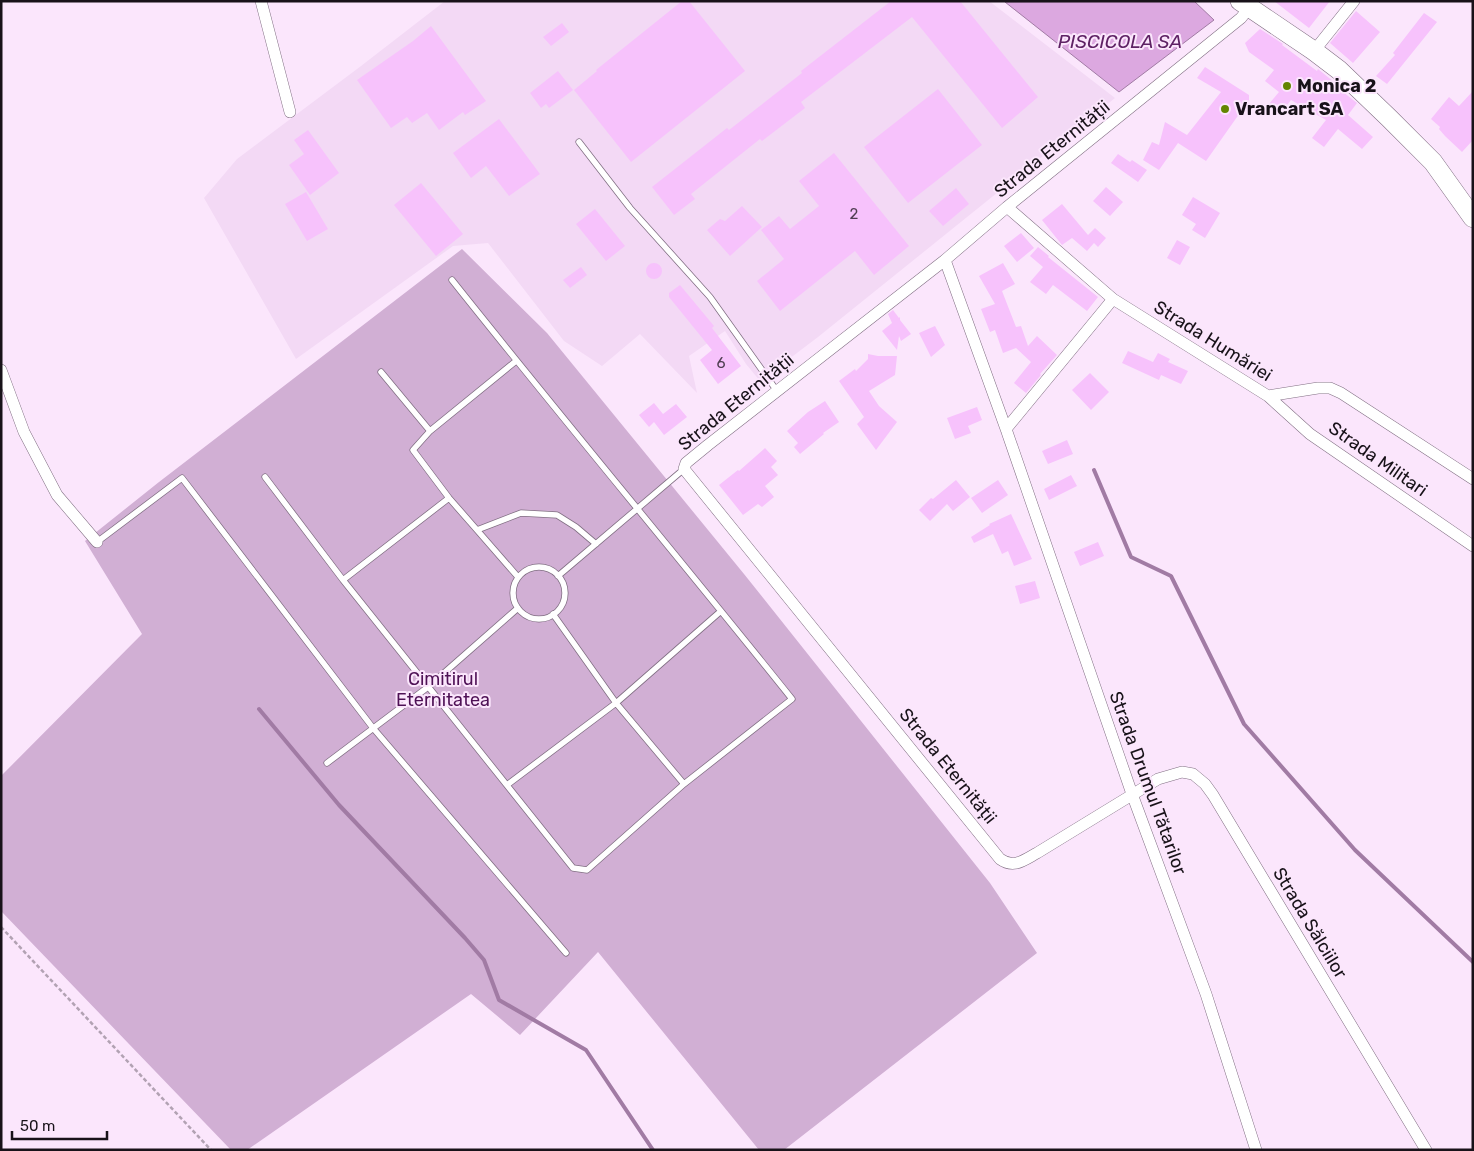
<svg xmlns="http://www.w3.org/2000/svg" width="1474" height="1151" font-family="Rubik,sans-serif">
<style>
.built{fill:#f3d9f5}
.green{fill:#d1afd4}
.water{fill:#dca8e0;stroke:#a17ba4}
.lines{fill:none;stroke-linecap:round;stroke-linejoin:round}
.stream{stroke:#a17ba4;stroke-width:4}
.building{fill:#f7c2fc}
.service-casing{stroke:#816f83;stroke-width:7}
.minor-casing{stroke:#816f83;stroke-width:12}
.primary-casing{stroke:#816f83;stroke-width:20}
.path{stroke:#b2a2b3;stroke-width:2.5;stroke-dasharray:4 2.5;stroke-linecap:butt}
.service{stroke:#fff;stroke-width:5.5}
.minor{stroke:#fff;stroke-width:11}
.primary{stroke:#fff;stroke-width:19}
.poi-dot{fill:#638500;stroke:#fbe6fc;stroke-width:2}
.labels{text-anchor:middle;stroke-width:4;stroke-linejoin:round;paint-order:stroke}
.number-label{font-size:15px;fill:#503e52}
.poi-label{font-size:18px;font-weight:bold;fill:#181219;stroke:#fbe6fc;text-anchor:start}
.street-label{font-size:18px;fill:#181219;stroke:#fbe6fc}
.park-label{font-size:18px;fill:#4e1155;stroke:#fbe6fc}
.water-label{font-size:19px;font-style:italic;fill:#5e2164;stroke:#fbe6fc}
</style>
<rect width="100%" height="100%" fill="#fbe6fc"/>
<!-- built -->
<path class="built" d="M445,1H989L1115,98L818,337L760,381L746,364L725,331L689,356L697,393L640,334L602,366L564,341L488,243L453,246L296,359L204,198L237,159L361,66Z"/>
<!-- green -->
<path class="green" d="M462,249L547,333L744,574L990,883L1037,953L784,1150H759L598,952L520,1035L471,994L247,1150H231L1,911V776L142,634L85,541L159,482Z"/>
<!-- water -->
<path class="water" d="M1194,1L1214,20L1119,92L1005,2Z"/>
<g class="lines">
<!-- stream -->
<path class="stream" d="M1094,470L1131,557L1171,576L1244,724L1355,850L1473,962
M259,709L339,805L465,938L484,960L499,1000L586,1050L653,1150"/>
</g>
<!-- building -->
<path class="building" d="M682,1H689L745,71L631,162L574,90L597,71L596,70Z
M891,1H960L1038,97L1002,128L912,17L801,102L805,108L762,141L760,139L691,194L695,199L674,215L652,187L727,128L729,130L802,73L801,71Z
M1274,1H1330L1309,28Z
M1356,11L1380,32L1353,63L1330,43Z
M1424,13L1437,22L1387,84L1376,76L1395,55L1393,53Z
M562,23L569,32L551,46L543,37Z
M431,26L486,101L465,115L463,112L439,130L427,113L412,123L407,117L391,128L357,80L413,41Z
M1260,29L1283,44L1282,45L1317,71L1318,69L1334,82L1333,84L1357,103L1348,115L1373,137L1362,149L1338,129L1324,147L1312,138L1326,120L1291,100L1281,113L1269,104L1279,92L1265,81L1274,70L1249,52L1245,43Z
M1205,67L1249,95V100L1206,161L1178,143L1159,170L1143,160L1152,142L1159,145L1165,122L1187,135L1221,92L1197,78Z
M558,71L573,90L549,108L546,104L541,108L530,93Z
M938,89L982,145L908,203L864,147Z
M1473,91V140L1462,152L1445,136L1439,129L1440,127L1431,119L1449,97L1459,106Z
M499,119L540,174L509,196L486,166L471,178L453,153Z
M308,130L339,173L310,195L289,165L304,154L294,140Z
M834,153L909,246L874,275L855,251L780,311L757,281L784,259L761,230L779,216L790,229L819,206L799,181Z
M1118,154L1130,162L1132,160L1147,170L1138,182L1111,163Z
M421,183L463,234L436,256L394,205Z
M1106,187L1123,202L1110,216L1093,201Z
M956,188L969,204L943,226L929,211Z
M306,192L328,229L307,241L285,204Z
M1193,197L1220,213L1205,238L1192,230L1196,224L1182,215Z
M1062,204L1088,235L1095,228L1106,238L1098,247L1094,243L1087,251L1072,238L1062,245L1042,220Z
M742,206L762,227L730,256L707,230L720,219L725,221Z
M595,209L625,246L606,261L576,224Z
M1021,233L1034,248L1017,262L1004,246Z
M1177,240L1190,247L1180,265L1167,258Z
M1038,247L1049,256L1048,257L1098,297L1087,311L1053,285L1046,294L1030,282L1043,267L1030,256Z
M1003,263L1015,284L1002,291L1016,327L1021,326L1028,346L1037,336L1057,355L1040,374L1041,375L1026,393L1014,383L1031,362L1016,348L1003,353L995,330L990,332L981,309L995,304L979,276Z
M646 271a8 8 0 1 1 16 0a8 8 0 1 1-16 0Z
M581,267L587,275L570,288L563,280Z
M680,285L714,326L712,328L741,366L718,384L700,360L712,350L669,297V293Z
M893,310L899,318L900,317V320L911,334L901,341L899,336L897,350L882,331L892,323L888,314Z
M935,326L945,345L931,357L919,333Z
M1128,351L1153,362L1158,353L1170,359L1168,362L1188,371L1181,384L1161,375L1159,380L1122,363Z
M868,354L878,356H897L895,375L869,391L879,406L897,422L876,450L857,424L864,417L839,381L855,369L856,371L868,359Z
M1090,373L1109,392L1091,410L1072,390Z
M825,401L839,422L823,433L824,434L800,454L794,447L798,443L787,431L808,412Z
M654,403L663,414L676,404L687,417L664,435L654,422L649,427L639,415Z
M977,407L982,420L968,426L971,433L955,439L947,418Z
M1067,440L1073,454L1048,464L1042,451Z
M765,448L777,461L771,467L778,475L765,486L774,497L762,507L758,504L743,515L719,485L738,470L739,471Z
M1071,475L1077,486L1049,500L1044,489Z
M956,480L970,497L953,511L947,504L930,521L919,510L931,498L933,499Z
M998,480L1008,495L982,513L971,498Z
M1011,514L1032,559L1014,566L1008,551L1002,554L993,534L974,543L971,537L990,525L989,524Z
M1098,542L1104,556L1080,566L1074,552Z
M1035,581L1040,598L1020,604L1015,586Z"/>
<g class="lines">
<defs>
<path id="service" d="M579,142L630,208L710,297L777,391
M381,372L430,431
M265,477L343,580L573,868L587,870L684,784L792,699C680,559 564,421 452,280
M477,530L449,498L413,450L430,431L516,361
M97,542L182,478L373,728L566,953
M513 593a26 26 0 1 1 52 0a26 26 0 1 1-52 0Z
M558,576L684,469
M518,577L477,530L521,513L557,515L576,527L596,544
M343,580L449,498
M553,614L616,703L684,784
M327,763L428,687L518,608
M507,785L616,703L721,611"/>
<path id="minor" d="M261,1L290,112
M1249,8L1241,18L1007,207L945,260L708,445L686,463L684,469L1000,859C1014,869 1024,860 1037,853L1158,779L1182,772L1193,774L1205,784L1213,795L1426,1150
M1314,51L1354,1
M1007,207L1113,299L1268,396L1318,388H1330L1341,393L1473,479
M945,260L1006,429L1132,794L1206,994L1256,1150
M1,370L24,432L57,495L97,542
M1268,396L1310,434L1473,546
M1006,429L1113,299"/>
<path id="primary" d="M1240,1L1314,51L1339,70L1389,118L1433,162L1473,218"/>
</defs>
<!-- service casing -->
<use href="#service" class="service-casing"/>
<!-- minor casing -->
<use href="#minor" class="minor-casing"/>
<!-- primary casing -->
<use href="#primary" class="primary-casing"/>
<!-- path -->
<path class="path" d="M1,927L211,1150"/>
<!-- service -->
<use href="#service" class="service"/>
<!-- minor -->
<use href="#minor" class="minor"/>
<!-- primary -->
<use href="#primary" class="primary"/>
</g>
<!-- markers -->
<g class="poi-dot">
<circle cx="1287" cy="86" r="5"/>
<circle cx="1225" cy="109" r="5"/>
</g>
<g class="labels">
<!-- number labels -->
<g class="number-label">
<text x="854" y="219">2</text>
<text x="721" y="368">6</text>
</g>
<!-- poi labels -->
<g class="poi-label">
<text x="1297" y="92">Monica 2</text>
<text x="1235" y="115">Vrancart SA</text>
</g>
<!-- street labels -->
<g class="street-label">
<text transform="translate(1052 149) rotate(-39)" y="6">Strada Eternității</text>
<text transform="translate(1213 341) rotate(32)" y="6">Strada Humăriei</text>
<text transform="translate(736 402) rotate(-39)" y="6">Strada Eternității</text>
<text transform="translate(1378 459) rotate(35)" y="6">Strada Militari</text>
<text transform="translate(948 766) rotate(51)" y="6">Strada Eternității</text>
<text transform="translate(1148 783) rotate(70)" y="6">Strada Drumul Tătarilor</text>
<text transform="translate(1310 923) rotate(59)" y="6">Strada Sălciilor</text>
</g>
<!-- park labels -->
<g class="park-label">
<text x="443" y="685">Cimitirul<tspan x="443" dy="21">Eternitatea</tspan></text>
</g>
<!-- water labels -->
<g class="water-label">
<text x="1120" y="48">PISCICOLA SA</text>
</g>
</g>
<!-- border -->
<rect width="1474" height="1151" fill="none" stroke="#181219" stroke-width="5"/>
<!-- scale -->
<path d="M12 1131v8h95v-8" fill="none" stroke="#181219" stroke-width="2.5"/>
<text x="20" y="1131" font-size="15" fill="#181219" stroke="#fbe6fc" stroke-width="4" paint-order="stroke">50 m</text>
</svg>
